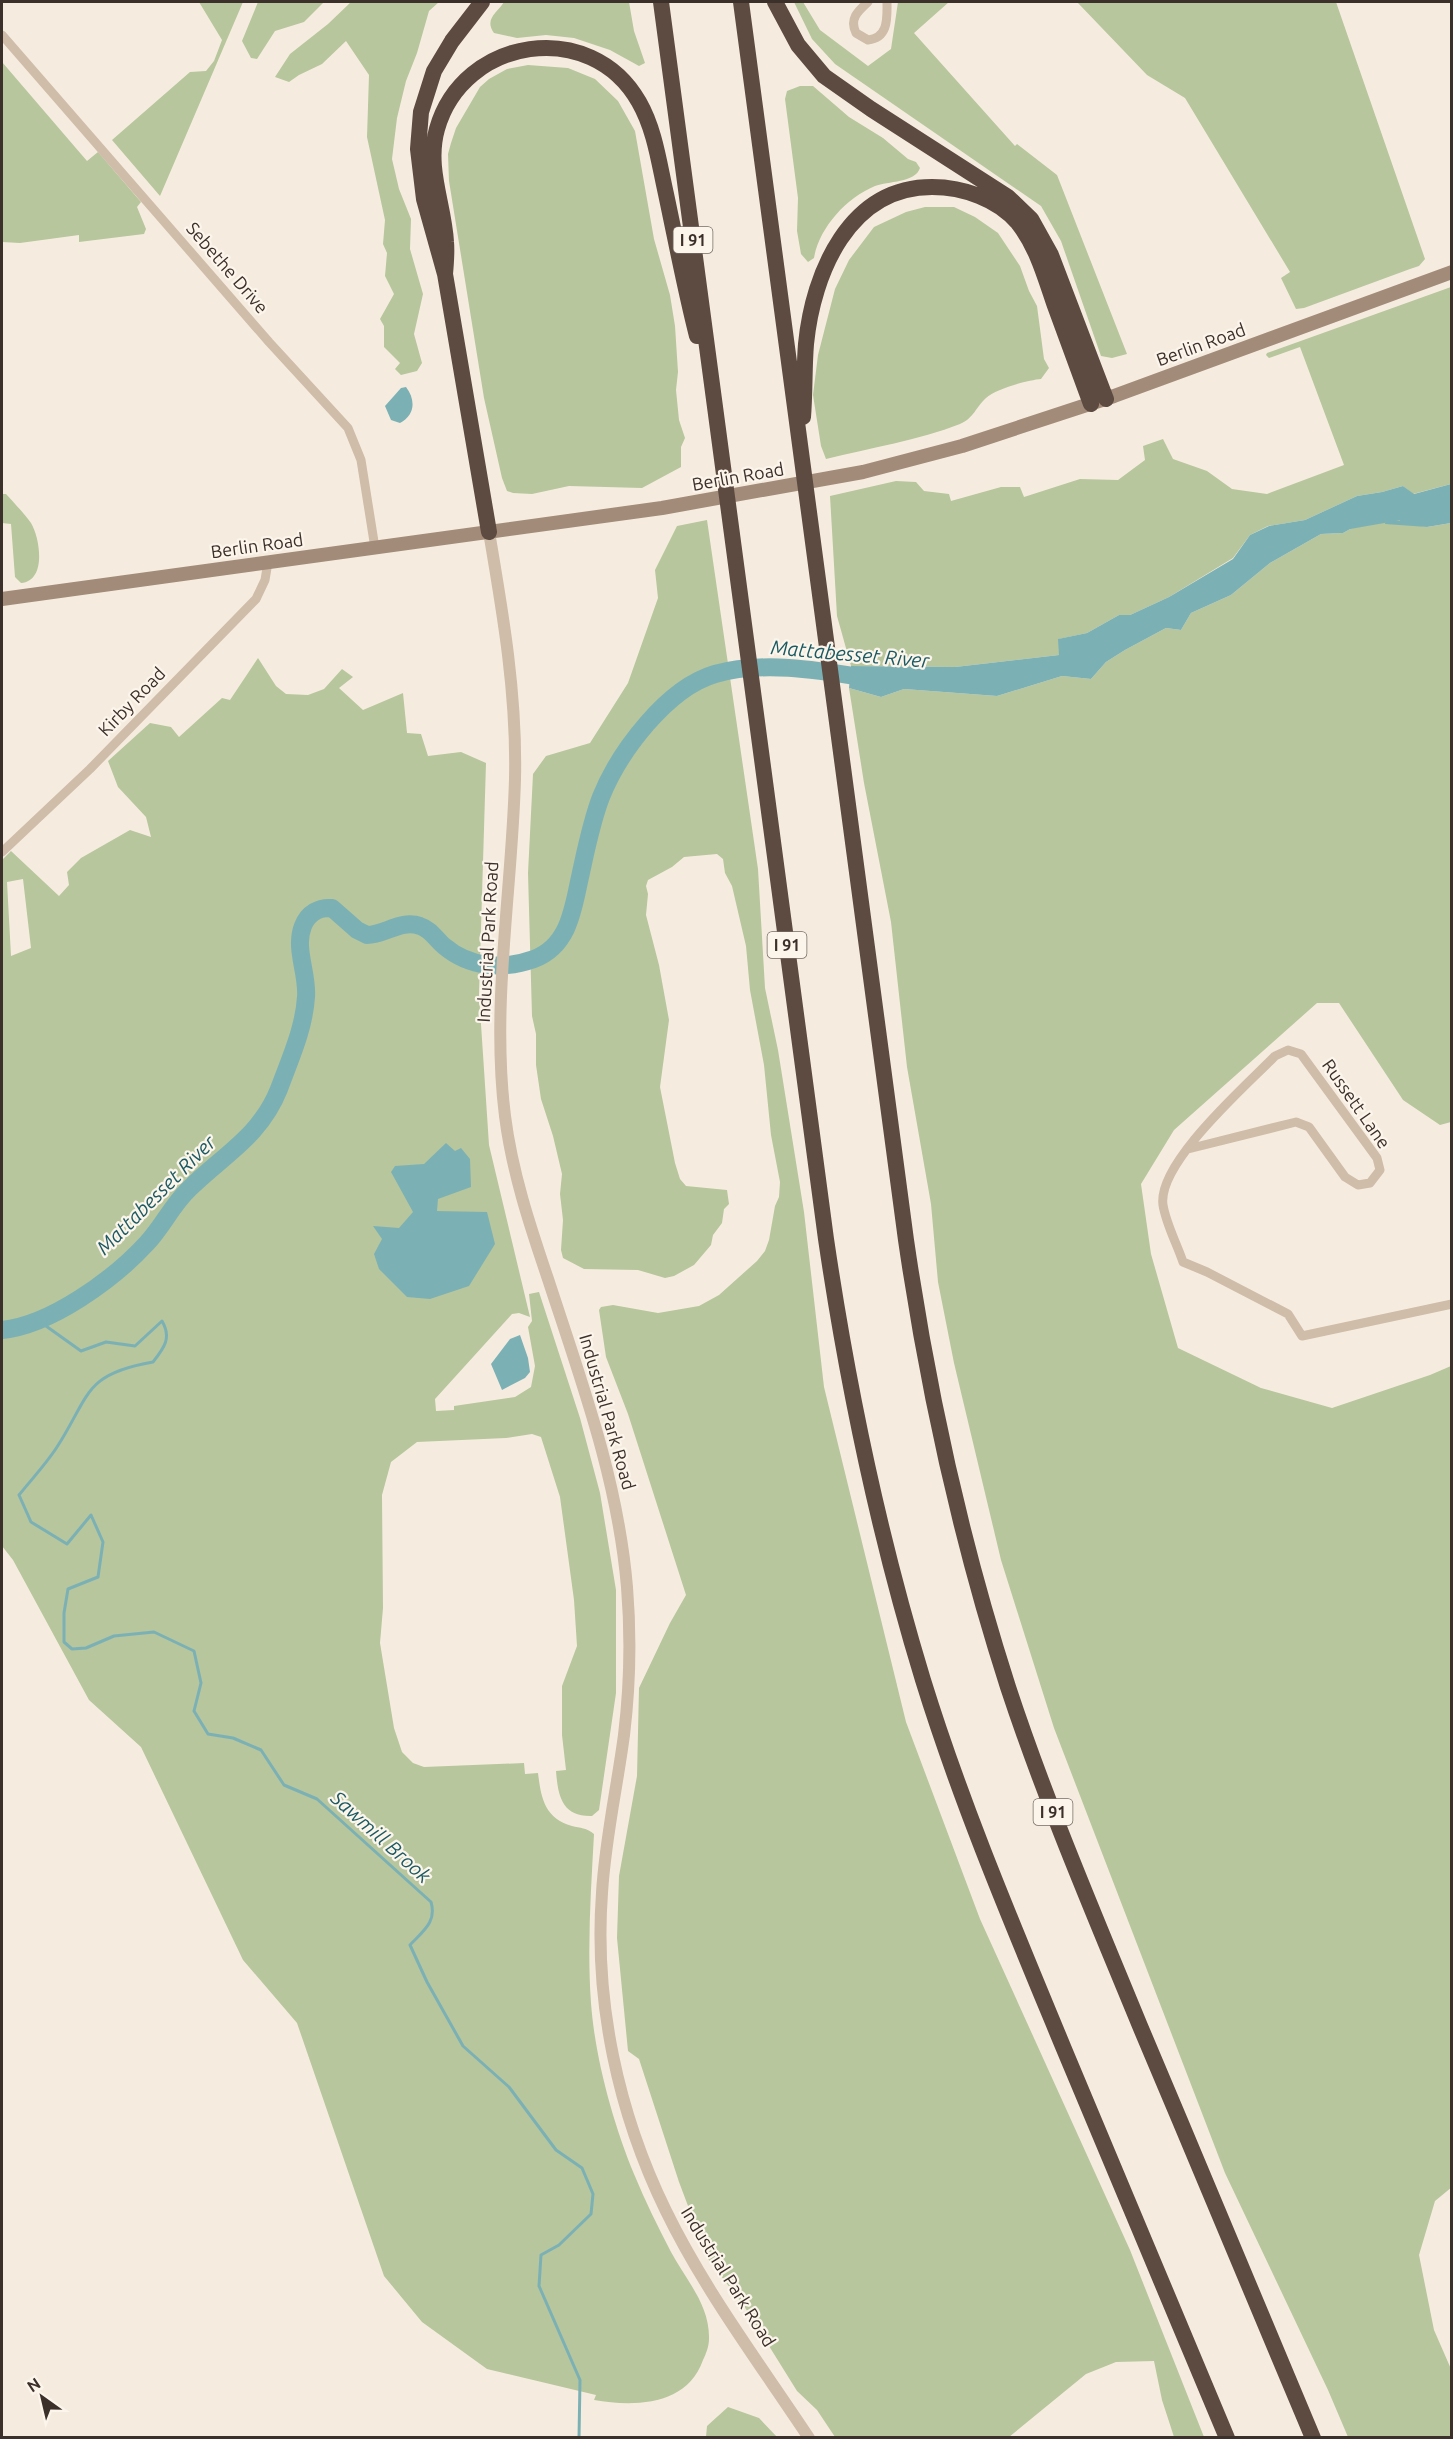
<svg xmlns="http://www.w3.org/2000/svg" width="1453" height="2439" font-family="Ubuntu,sans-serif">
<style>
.green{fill:#b7c69d;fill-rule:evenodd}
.water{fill:#7bb1b5}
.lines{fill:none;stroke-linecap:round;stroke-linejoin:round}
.stream{stroke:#7bb1b5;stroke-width:3}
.river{stroke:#7bb1b5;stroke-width:18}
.minor{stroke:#cfbca9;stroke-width:9}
.tertiary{stroke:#cfbca9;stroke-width:12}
.secondary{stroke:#a38b7a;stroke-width:14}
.motorway{stroke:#5d4a40;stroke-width:16}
.labels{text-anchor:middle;stroke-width:4.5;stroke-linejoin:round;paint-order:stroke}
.shield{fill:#fcf5ec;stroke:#766b64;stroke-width:1.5}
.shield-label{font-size:16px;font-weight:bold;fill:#3c302a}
.street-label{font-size:18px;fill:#3c302a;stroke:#fcf5ec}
.water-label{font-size:20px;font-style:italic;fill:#1b5a62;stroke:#fcf5ec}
</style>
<rect width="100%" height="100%" fill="#f5ecdf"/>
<!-- green -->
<path class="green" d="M199,2H243L160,196L112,140L190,72L206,71L214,61L222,40Z
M258,2H324L304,22L275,31L257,59L251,58L242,41Z
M351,2H439L429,11L417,53L406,81L397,118L392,159L399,189L411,219L410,249L423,294L414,334L422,363L417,371L401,375L395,369L400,363L384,347V326L380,319L394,294L385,276L387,253L383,244L385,220L367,137L369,75L346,41L322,64L299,75L289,82L275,77L290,54L328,24Z
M504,2H629L634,31L645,63L639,66L610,50L574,38L546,35L517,38L494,33C484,19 497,13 504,2Z
M794,2H803L820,30L868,66L891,49L898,2H949L914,33L1015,146L1017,144L1057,175L1127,354L1112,358L1101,356L1061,241L1041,206L835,64L812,39Z
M1077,2H1336L1425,259L1419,266L1410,269L1304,308L1296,309L1281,278L1290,272L1185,98L1147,75Z
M2,62L87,161L98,152L141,202L137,207L146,229L144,234L79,242V235L20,243L2,242Z
M528,65L568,68L595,79L618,101L635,131L654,239L670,295L675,326L678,372L676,390L679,420L685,438L681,447V467L642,488L569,486L532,494L513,493L507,491L502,478L484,398L449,181L448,154L451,143L456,128L480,87L489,79L507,69Z
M800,86H813L849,117L883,138L908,159L916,162L920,168C915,183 888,181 875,186C846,198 819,228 814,258L808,262L801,254L797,231L798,198L785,99L787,91Z
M925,207H954L975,217L998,233L1020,266L1029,291L1037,306L1044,359L1049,368L1041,379C1028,380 996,389 986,398C976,407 974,418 960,424C919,440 870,448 826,459L821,446L813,395L818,355L835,289L849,260L874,227L906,212Z
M1451,287V484L1413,494L1403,486L1382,492L1357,496L1305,520L1268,526L1250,535L1233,558L1169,597L1130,615H1119L1087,633L1059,639V655L955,667L851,666L837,616L830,496L896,481L916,482L924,491L949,494L951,501L1001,487H1020L1024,497L1080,479L1118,480L1145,460L1143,446L1163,439L1173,459L1207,471L1232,489L1267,494L1344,465L1300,347L1269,358L1266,355L1267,353Z
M2,494H6C14,503 24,513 31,523C40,538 47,581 21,583L15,577L11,524L2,523Z
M1388,512L1400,513V522L1427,527L1451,523V1122L1440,1125L1403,1100L1339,1003H1317L1174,1130L1141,1184L1151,1254L1178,1348L1261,1388L1332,1408L1430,1375L1451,1366L1452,2187L1435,2201L1419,2255L1434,2330L1451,2369V2437H1348L1328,2390L1225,2173L1054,1728L1001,1560L954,1363L938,1282L931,1204L907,1067L891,922L864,783L849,688L881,697L904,689L997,696L1062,676L1091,679L1106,662L1125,650L1166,628L1181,630L1191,613L1231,595L1270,563L1321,534L1343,533L1376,515Z
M707,520L758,869L765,988L778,1050L804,1212L824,1387L906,1722L980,1919L1130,2250L1204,2437H1174L1162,2400L1154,2361L1116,2362L1086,2374L1009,2437H835L817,2410L797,2391L744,2306L708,2259L679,2182L639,2059L628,2051L617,1938L619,1876L637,1776L639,1688L670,1623L686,1595L628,1414L606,1357L599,1310L601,1307L613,1305L658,1313L699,1306L719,1295L757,1261L765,1251L769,1240L775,1206L779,1197L780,1182L771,1135L764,1065L750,990L746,946L732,886L725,873L723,859L717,854L684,857L672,867L648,880L646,886L648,894L646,915L659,965L669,1020L660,1087L675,1163L680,1179L686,1186L727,1190L729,1204L724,1209L722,1223L713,1235L711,1245L694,1265L674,1276L665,1278L638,1270L584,1269L563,1258L561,1250L563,1220L560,1194L562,1174L553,1136L541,1099L536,1065V1034L532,1016L528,873L533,774L546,756L590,743L628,683L658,598L655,570L677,526Z
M258,658L276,686L286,694L308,695L324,689L342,669L353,677L339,688L363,710L403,693L407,733L421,734L428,756L461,752L486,763L479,994L489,1145L530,1317L519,1313L512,1314L435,1399L436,1411L454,1410V1406L515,1397L531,1387L535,1366L528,1327L532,1321L529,1294L539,1292L580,1418L600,1493L616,1590V1693L599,1810L592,1816C562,1817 558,1796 556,1771L566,1770L562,1735V1686L577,1646L574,1600L560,1497L541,1437L532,1434L506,1438L417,1442L391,1462L382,1495L383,1608L380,1643L394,1728L402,1752L413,1763L424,1767L524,1763L525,1774L538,1773C541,1797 544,1818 572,1826C580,1828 587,1828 594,1834C591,1890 587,1946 591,2003C595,2058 613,2123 634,2174C645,2201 658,2227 671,2252C686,2280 710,2305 709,2339C709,2346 706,2354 703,2360C687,2406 634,2407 594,2400L596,2395L487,2369L422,2322L384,2276L297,2023L243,1960L141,1747L89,1700L13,1560L2,1546V860L11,851L59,896L69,885L67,872L81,858L130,830L151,837L146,817L118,787L108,761L150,723L171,727L179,737L222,698L230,700ZM23,879L31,948L11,956L7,882Z
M728,2407L759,2418L777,2437H706L707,2426Z"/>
<!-- water -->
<path class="water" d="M406,387C416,400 415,415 400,423L391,420L385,406L401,388Z
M1451,484V523L1427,527L1385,524L1386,520L1400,521V513L1388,512L1376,515L1343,533L1321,534L1270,563L1231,595L1191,613L1181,630L1166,628L1125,650L1106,662L1091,679L1062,676L997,696L904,689L881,697L849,688L851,666L955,667L1059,655L1058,639L1087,633L1119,615H1130L1169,597L1233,559L1250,535L1269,526L1305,520L1357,496L1382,492L1403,486L1414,494Z
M446,1143L455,1151L461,1148L470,1159L471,1187L438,1199L437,1211L487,1212L495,1244L469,1286L430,1299L407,1297L379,1269L374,1254L382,1239L373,1226L399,1228L413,1212L391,1172L395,1166L424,1164Z
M520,1335L528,1358L530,1372L525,1378L502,1390L491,1364L510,1339Z"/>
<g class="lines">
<!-- stream -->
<path class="stream" d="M39,1321L81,1351L106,1342L135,1346L162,1321C172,1338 164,1348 153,1362C83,1374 90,1396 57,1447C46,1464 31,1480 19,1495L31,1522L67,1544L91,1515L103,1542L98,1577L68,1589L64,1613V1642L72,1649L86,1648L114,1636L154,1632L194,1651L201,1683L194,1711L208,1734L233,1738L261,1750L284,1785L317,1799L431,1902C437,1922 423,1931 410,1945L427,1982L463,2046L509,2087L556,2150L582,2168L593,2194L591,2214L559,2245L541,2255L539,2286L580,2380L579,2438"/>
<!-- river -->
<path class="river" d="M1350,520L1452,502
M2,1330C51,1325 114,1279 147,1243C163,1226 172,1205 189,1189C223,1155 260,1137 279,1089C290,1059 304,1029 306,997C308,974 294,948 303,926C308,913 319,907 332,908L357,930L367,935C385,935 401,919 420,926C430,929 436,939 444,946C470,968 503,970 534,959C569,946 573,909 580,877C586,850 591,823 601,797C619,752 667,688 715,674C765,660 823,671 873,679"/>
<!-- minor -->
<path class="minor" d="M868,2C858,11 849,19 856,33L868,40C889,38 887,17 887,2
M2,35L269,342L348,428L361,460L375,548
M2,852L90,769L256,599L265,580L268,562
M1188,1149L1296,1122L1309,1127L1345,1177L1358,1185L1370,1183L1380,1170L1377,1158L1301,1054L1288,1050L1275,1056C1247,1085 1157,1163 1163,1205C1166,1224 1177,1244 1183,1262L1207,1272L1288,1314L1302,1336L1452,1304"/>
<!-- tertiary -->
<path class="tertiary" d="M489,532C503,614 517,695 515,779C512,891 491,1005 505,1116C512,1172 530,1226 548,1279C581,1380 618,1480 627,1587C631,1636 630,1686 624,1735C617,1788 605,1840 602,1893C594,2001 618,2113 666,2211C705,2291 760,2364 809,2438"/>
<!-- secondary -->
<path class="secondary" d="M2,599L662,508L863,472L962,446L1114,396L1452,272"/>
<!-- motorway -->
<path class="motorway" d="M482,2L452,41L434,71L421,112L418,149L424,199L445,274L489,532
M661,2L826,1239C848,1388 879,1536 923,1680C962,1806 1014,1928 1064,2049C1118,2179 1173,2308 1227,2438
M741,2L906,1240C928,1391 961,1541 1008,1687C1046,1802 1094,1914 1140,2026C1198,2163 1255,2300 1313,2438
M775,2L798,45L824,76L871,109L1008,197L1031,219L1051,255L1106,399
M445,274C446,263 447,252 446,242C444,204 426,168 437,129C463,37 591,17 639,102C655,130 659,163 666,194C676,241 685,289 697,336
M803,417C805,393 804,368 806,344C813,273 849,187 932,187C963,187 998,199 1018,223C1037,247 1045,277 1055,306C1067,338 1079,371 1091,404"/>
</g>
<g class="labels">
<!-- shield labels -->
<g class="shield">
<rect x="673.5" y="227" width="39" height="26" rx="4.5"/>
<rect x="767.5" y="932" width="39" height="26" rx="4.5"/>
<rect x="1033.5" y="1799" width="39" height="26" rx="4.5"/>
</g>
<g class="shield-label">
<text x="693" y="246">I 91</text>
<text x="787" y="951">I 91</text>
<text x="1053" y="1818">I 91</text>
</g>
<!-- street labels -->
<g class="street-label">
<text transform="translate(227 268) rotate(49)" y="6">Sebethe Drive</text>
<text transform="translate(1201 345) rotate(-20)" y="6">Berlin Road</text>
<text transform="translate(738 477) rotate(-10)" y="6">Berlin Road</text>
<text transform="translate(257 546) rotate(-8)" y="6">Berlin Road</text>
<text transform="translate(132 702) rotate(-46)" y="6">Kirby Road</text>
<text transform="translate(488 942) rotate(-87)" y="6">Industrial Park Road</text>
<text transform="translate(1356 1104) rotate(55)" y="6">Russett Lane</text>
<text transform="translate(607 1412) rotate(74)" y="6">Industrial Park Road</text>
<text transform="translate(728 2277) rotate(58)" y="6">Industrial Park Road</text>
</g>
<!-- water labels -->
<g class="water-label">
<text transform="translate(850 654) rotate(5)" y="7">Mattabesset River</text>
<text transform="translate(156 1195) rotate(-45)" y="7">Mattabesset River</text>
<text transform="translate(381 1837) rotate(42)" y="7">Sawmill Brook</text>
</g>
</g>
<!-- border -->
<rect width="1453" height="2439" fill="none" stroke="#3c302a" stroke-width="6"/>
<!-- north arrow -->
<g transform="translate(42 2397) rotate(326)" stroke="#fcf5ec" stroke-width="4.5" paint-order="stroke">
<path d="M0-4.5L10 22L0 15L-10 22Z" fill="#3c302a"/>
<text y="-9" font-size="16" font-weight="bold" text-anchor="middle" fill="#3c302a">N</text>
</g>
</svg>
